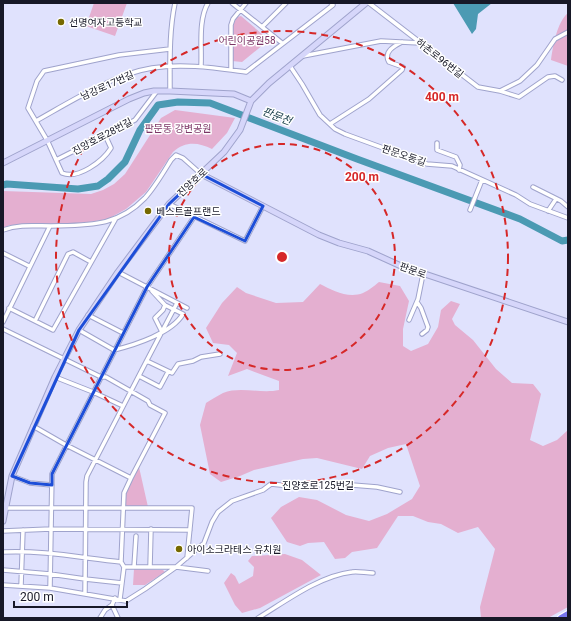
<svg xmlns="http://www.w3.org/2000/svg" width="571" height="621" font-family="Roboto,'Noto Sans KR',sans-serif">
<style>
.green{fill:#e4afd0}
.water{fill:#4b9ab3}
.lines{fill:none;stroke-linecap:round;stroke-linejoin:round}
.river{stroke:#4b9ab3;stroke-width:7}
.street-casing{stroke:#9fa3cc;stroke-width:5.5}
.secondary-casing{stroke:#9fa3cc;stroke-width:7}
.highway-casing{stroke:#fff;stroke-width:8}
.street{stroke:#fff;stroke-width:3.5}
.secondary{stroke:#d6d6fa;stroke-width:5}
.highway{stroke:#7876ee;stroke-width:6}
.marked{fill:none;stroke:#1d4ed8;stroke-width:3;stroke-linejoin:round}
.ring{fill:none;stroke:#d62828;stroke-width:2;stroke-dasharray:7 5}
.poi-dot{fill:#766900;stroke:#fff;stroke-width:1.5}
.labels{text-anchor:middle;stroke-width:3;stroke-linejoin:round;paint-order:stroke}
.poi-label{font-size:10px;fill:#171827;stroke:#fff;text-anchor:start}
.park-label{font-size:10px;fill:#7b3566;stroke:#fff}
.street-label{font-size:10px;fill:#171827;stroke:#fff}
.water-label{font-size:11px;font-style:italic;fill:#1b404b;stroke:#fff}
.centre{fill:#d62828;stroke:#fff;stroke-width:2}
.ring-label{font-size:12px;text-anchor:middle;font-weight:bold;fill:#d62828;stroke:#fff;stroke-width:3;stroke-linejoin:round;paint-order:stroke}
</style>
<rect width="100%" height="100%" fill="#e0e2fd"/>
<!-- green -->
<path class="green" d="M94,3H127L115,36L86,26Z
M568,13V66L551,60C553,46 557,22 568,13Z
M241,16L269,40L242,62L232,61V26L237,17Z
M175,110L235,118L227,133L212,149C198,142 185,141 173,152L146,192L126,209L108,219L83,223L10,225L3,228V191L91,194L103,190L114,184L125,174L161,118Z
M379,282L400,286L409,301L403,329V346L411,351L428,344L438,327L441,310L451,301L460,304L452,319L455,325L473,340L496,369L512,383L533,384L541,394L530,440L543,446L557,440L568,430V607L548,618H481L480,607L495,549L478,527L458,533L441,524L428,522L413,516H398L377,548L352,552L345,558L335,559L324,542L308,543L300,546L287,542L271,518L281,507L299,497L317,500L346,515L369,521L387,514L412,499L420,486L406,444L388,448L370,456L362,469L317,458L303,459L254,470L240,476L221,482L210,474L200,425L206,403C211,400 217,396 223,393C240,386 261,394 279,390V381L247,369L228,376L237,353L229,345L213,343L206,328L222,303L237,287L246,293L276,303L303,302L320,284C332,290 348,299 363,293C368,291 374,286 379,282Z
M139,467L148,507H126V493Z
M285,554L302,560L321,575L260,608L242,613L235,605L224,583L231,573L235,576L239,584L253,576L254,567L248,561L252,556Z
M134,569L163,570L165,572L145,585H133Z"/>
<!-- water -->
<path class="water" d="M453,3H492L478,14L476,29L472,34Z"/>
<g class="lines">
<!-- river -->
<path class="river" d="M3,185L7,184L78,189L98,186L108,179L125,162L140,130L158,105L178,102L210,103L357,159L520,219L562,241L568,240"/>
<defs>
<path id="street" d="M232,3L282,43
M369,3L478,87L500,91L520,81L537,65L555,39L568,32
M262,27L286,3
M303,56L381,41L420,43
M201,66C202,47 198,20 208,3
M290,66L302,84L320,115L335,129L345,134L427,164L452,166L516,195L530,204L568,218
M231,70V25L233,19L246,3
M170,91C170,61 169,32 175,3
M500,91L519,97L548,77L555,76L562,80
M36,121C70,102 114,74 152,68C183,63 215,68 246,72L333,5L331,3
M330,124L369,99L402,70L403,67L389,62C383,52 394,46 402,42
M105,135L111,148C103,161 78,180 62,173L47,140L28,108L37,81L44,71L119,55L170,49
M437,143V150L456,157L460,165L459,170
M56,160L135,120L157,91
M533,187L561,201L568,207
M169,204L245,241L263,206
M470,210L482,180
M548,211L556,199
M3,230C19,224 35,226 51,226C89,225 117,227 145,198C155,187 163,173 171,160L176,155L183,158L201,174
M3,253L29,266
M118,272L187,308
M152,291L165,305L163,310L155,318L162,332
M417,302L421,308L428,327L427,330L422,334
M9,308L53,330L115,220
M88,315L123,333
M409,320L418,299L423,274
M35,321L68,254L73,252L91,262
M3,322L50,226
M3,329L101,377H106L148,401L150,405L165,413L131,478L66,445L33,426
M79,330L114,350C135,345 172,333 183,314L165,305
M146,362L177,303
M139,376L160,387L168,372
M55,377L93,392L123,406
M12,476L30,483L52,485
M5,508H192L187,558
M3,531L51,529L190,530
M3,552C43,550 82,558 121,562
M124,567H176L204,543L212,522L218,512L232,501L263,490L271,484L299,487L308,484L345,487L352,485L377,487L400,492
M134,567L136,536
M150,567L151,529
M3,570L50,574L85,579L122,583
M3,585L50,588L126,601L145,589L176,567L208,571
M21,586L23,530
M50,588L52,474L147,287L194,217
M85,593L86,482L87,476L146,362H149L172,373L178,364L193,361L201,357L220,354
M115,598L112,605L118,618
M120,599L124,567L121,562L124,493L131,478
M100,618L105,610L112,605
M258,618C286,601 319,576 352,572C358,571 366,573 373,573"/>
<path id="secondary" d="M3,163L129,99L144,93L154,91H170L234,94L251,101
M201,174L319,235L339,243L368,251L401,266L568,322
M3,521L12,476L55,377L79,330L118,272L169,204L224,152L240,130L251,101L269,83L366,3"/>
<path id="highway" d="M561,618L568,614"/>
</defs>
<!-- street casing -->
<use href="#street" class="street-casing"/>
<!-- secondary casing -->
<use href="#secondary" class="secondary-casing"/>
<!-- highway casing -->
<use href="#highway" class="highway-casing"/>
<!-- street -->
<use href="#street" class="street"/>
<!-- secondary -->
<use href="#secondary" class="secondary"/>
<!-- highway -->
<use href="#highway" class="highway"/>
</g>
<!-- marked area -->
<path class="marked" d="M201,174L263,206L245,241L194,217L147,287L52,474V485L30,483L12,476L79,330L169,204Z"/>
<!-- distance rings -->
<g class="ring">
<circle cx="282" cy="257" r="113"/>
<circle cx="282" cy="257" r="226"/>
</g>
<!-- markers -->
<g class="poi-dot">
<circle cx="61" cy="22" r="4"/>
<circle cx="148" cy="211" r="4"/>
<circle cx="179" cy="549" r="4"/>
</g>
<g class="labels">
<!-- poi labels -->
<g class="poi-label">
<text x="69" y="26">선명여자고등학교</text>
<text x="156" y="215">베스트골프랜드</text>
<text x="187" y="553">아이소크라테스 유치원</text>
</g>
<!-- park labels -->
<g class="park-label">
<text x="247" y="44">어린이공원58</text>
<text x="178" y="132">판문동 강변공원</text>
</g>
<!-- street labels -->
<g class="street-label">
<text transform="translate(440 58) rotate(38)" y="4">하촌로96번길</text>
<text transform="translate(107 85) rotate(-24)" y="4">남강로17번길</text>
<text transform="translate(102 136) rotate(-28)" y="4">진양호로28번길</text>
<text transform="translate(404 155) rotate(19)" y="4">판문오동길</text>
<text transform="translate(192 182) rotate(-43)" y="4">진양호로</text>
<text transform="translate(413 270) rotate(20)" y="4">판문로</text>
<text x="318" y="489">진양호로125번길</text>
</g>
<!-- water labels -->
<g class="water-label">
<text transform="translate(277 116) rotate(21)" y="4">판문천</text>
</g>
</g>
<circle cx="282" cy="257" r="6" class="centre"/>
<g class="ring-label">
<text x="442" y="101">400 m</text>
<text x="362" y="181">200 m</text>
</g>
<!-- border -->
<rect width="571" height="621" fill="none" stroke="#171827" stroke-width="8"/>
<!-- scale -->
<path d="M14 601v6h113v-6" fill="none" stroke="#171827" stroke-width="2"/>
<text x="20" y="601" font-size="12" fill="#171827" stroke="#ffffff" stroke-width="3" paint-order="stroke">200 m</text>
</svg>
